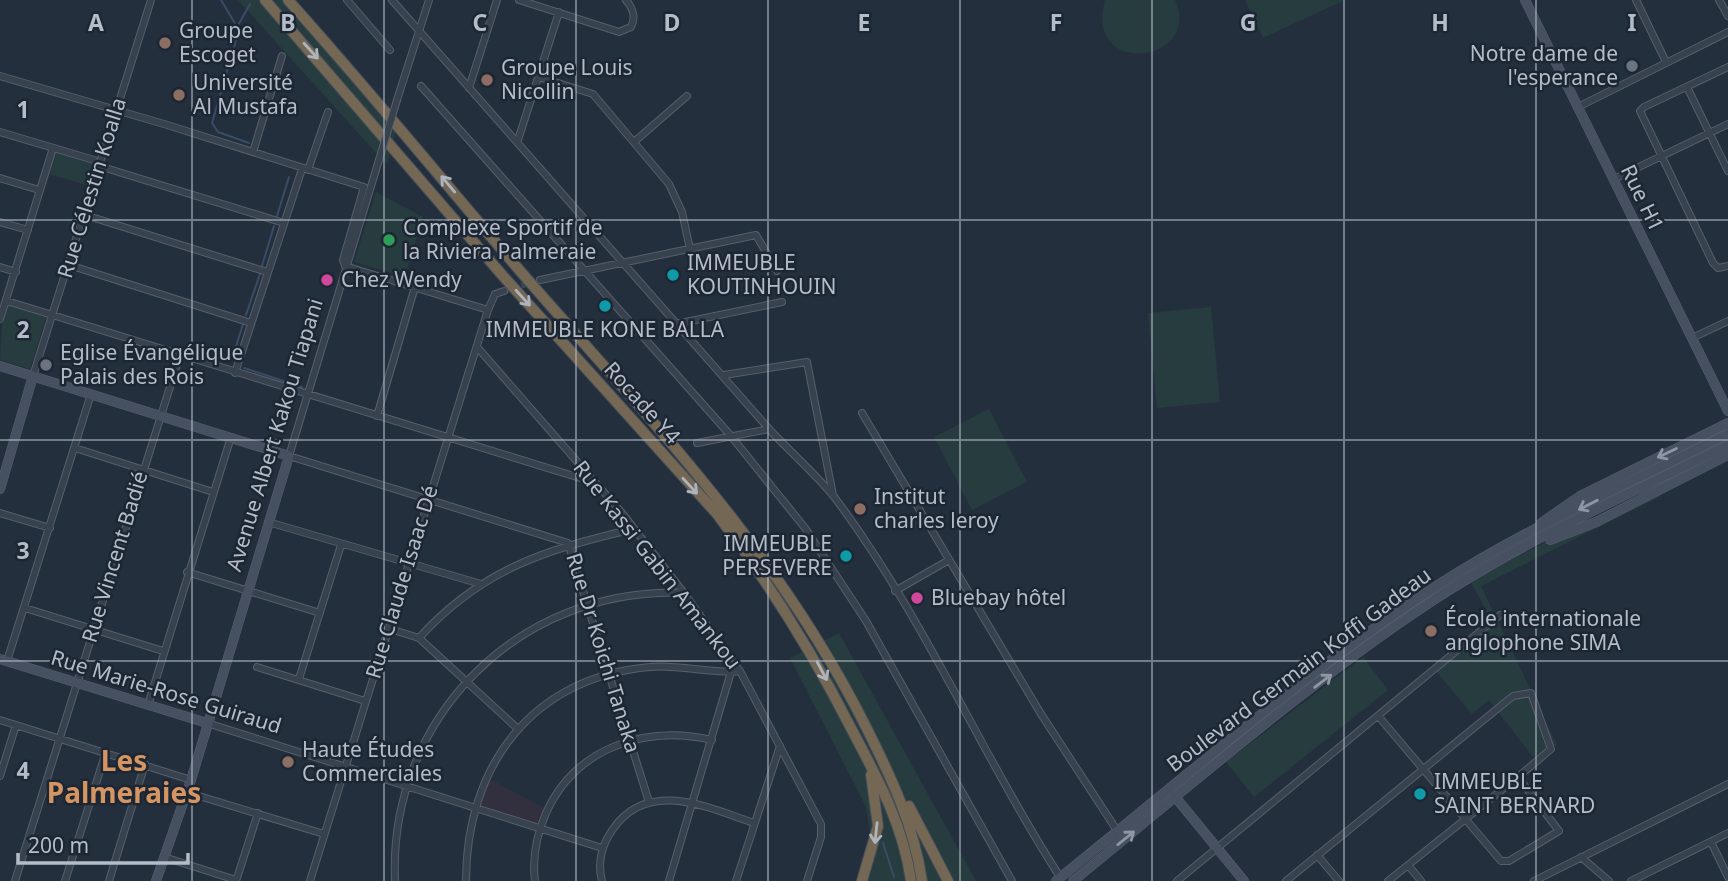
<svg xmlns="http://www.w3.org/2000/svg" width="1728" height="881" font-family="'Noto Sans',sans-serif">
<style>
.medical{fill:#32303f}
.green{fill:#263c3f}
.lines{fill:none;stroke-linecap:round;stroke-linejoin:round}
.stream{stroke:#394c67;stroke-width:2}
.street-tunnel{stroke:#3a4453;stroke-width:6;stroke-dasharray:6 3;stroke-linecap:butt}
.street-casing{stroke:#565f6c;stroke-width:8}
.secondary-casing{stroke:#565f6c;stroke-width:10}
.highway-casing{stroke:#434c59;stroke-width:12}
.street{stroke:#38414e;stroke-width:6}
.secondary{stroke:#465061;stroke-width:9}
.highway{stroke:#746855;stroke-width:10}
.street-bridge-casing{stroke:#565f6c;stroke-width:8;stroke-linecap:butt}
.street-bridge{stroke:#38414e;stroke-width:6}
.oneway{stroke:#aeb4bd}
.oneway2{stroke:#8e96a5}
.grid{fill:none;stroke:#b4bcc9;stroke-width:2;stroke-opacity:0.55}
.education-dot{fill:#8d6e63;stroke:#1d2633;stroke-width:2.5}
.worship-dot{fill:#6b7280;stroke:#1d2633;stroke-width:2.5}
.leisure-dot{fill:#2e9e5b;stroke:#1d2633;stroke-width:2.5}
.culture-dot{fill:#0f9aa8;stroke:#1d2633;stroke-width:2.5}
.hotel-dot{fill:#d1479c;stroke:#1d2633;stroke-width:2.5}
.labels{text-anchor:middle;stroke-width:5;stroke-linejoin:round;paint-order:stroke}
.poi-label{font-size:21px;fill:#b4bcc9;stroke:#1d2633;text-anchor:start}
.street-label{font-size:21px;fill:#b4bcc9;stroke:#1d2633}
.district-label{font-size:28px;font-weight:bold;fill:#d59563;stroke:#1d2633}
.grid-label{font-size:23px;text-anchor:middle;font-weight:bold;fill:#b4bcc9;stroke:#1d2633;stroke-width:5;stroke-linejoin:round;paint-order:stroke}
</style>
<rect width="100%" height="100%" fill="#242f3e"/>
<!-- medical -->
<path class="medical" d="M490,779L546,809L539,824L479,805Z"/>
<!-- green -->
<path class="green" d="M238,0H292L399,119L387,165Z
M1105,0H1175C1204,62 1083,80 1105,0Z
M1245,0H1345L1263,38Z
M55,152L93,163L86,185L49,174Z
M376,192L423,217L405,277L354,262Z
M8,305L46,317L30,369L0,360L2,324Z
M1211,307L1220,402L1157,408L1148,313Z
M989,409L1027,482L972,510L934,437Z
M1655,486L1661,496L1481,586L1557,745L1533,757L1489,700L1472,714L1435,670L1493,622L1470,581Z
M839,633L976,881H867L874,859L866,807L790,658Z
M1363,657L1388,690L1254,797L1226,762Z"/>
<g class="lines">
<!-- stream -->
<path class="stream" d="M221,0L239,30L212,123L218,132L249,143
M237,27L250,4
M277,216L289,177
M262,266L274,226
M246,315L260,274
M235,361L234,353L243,324
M244,368L302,387
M883,843L894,877"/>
<!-- street-tunnel -->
<path class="street-tunnel" d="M504,291L540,280"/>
<defs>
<path id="street" d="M347,0L390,50
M392,0L769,429C789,451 817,475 835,498C923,615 981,754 1060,877
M519,0L619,32L631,27C636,18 633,8 626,0
M1636,0L1666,62
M1719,0L1728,16
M1728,67L1644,107L1640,111L1713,263L1718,268L1728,266
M0,76L164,124L364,187L343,260L345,266L488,310
M539,77L593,94L669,184L682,212L690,249
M421,86L731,436L805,528L866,621L1012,881
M1687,87L1728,171
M469,88L497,0
M397,100L429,0
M1578,107L1728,32
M0,132L94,160
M518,140L559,12
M634,142L687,96
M253,152L282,56
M379,160L289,456L568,543L649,802
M99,166L284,223
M308,170L328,112
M0,178L39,190
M1614,179L1728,124
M85,215L267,272
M0,222L28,230
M69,265L251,323
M0,267L16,272
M540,280L756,235L777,271
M7,301L593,482
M0,319L53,148
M676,324L782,302
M1692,338L1728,321
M477,347L622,513L684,593L740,671L821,824V837L807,881
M235,373L302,169
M724,375L807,362L833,495
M33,376L151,0
M862,413L1041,714L1118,832
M377,416L415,287
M697,443L769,429
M75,448L213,492
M0,513L50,528
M268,522L481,584
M187,572L320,613
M895,591L949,560
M25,608L163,651
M387,628L419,638L518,729
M419,638C480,570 548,548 634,529
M7,661L91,394
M257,667L365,701
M299,679L341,545
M148,705L231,437
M1379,717L1501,861H1509L1559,831L1518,777L1388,881
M0,720L191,780
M207,723L602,848
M0,776L16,725
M199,796L324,834
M1711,842L1728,877
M1317,855L1339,881
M164,857L236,880
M1581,857L1609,881
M1408,865L1421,881
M15,881L180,355
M65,881L106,752
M109,881L145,764
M236,881L258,813
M310,881L488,310L495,294L504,291
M395,881C388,717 520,586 684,593
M466,881C466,766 532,677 650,667C677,664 719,675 740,671
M535,881C532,858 537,834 546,813C576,747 645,725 712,740
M602,881C597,863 602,844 613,829C648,778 709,808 754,823
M669,881L731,672
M736,881L780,746
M1177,881L1500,615
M1286,881L1513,696L1531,693L1551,749L1518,777
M1534,881L1728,784
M1631,881L1728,833"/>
<path id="secondary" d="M1525,0L1728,411
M0,366L289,456L191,780L156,881
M0,489L33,376
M1541,523L1580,496L1728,423
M1550,540L1596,522L1728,455
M0,659L207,723
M1172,793L1244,881
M1056,881C1182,780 1305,671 1441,583C1532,525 1632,482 1728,434
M1073,881C1190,786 1306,684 1432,601C1525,540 1629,494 1728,445"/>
<path id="highway" d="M265,0L503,276L717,514C770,584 813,653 853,732C879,781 903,825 911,881
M288,0C368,89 443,181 521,272C650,420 777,549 866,727C891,777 914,825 922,881
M909,806L948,881
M862,881L878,826L871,775"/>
</defs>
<!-- street casing -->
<use href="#street" class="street-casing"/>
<!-- secondary casing -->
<use href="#secondary" class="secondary-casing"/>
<!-- highway casing -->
<use href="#highway" class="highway-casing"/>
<!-- street -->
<use href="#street" class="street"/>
<!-- secondary -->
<use href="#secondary" class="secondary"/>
<!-- highway -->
<use href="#highway" class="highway"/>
<defs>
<path id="street-bridge" d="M379,160L397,100"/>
</defs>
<!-- street-bridge casing -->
<use href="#street-bridge" class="street-bridge-casing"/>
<!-- street-bridge -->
<use href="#street-bridge" class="street-bridge"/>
</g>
<!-- one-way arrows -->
<defs><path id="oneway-shaft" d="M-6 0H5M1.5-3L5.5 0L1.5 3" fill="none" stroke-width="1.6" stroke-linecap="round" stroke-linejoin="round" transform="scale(1.75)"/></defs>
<g class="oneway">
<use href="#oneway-shaft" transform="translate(311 51) rotate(48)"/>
<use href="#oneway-shaft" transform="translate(448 184) rotate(-130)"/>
<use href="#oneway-shaft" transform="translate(523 298) rotate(48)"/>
<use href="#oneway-shaft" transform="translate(690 486) rotate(47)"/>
<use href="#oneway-shaft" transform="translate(822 671) rotate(62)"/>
<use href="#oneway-shaft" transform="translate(876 833) rotate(96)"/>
</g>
<g class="oneway2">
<use href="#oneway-shaft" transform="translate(1667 453) rotate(154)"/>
<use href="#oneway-shaft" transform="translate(1588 505) rotate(153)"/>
<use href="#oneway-shaft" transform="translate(1323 681) rotate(-37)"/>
<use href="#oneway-shaft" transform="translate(1126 838) rotate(-39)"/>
</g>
<!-- grid -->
<path class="grid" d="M192,0V881M384,0V881M576,0V881M768,0V881M960,0V881M1152,0V881M1344,0V881M1536,0V881M0,220H1728M0,440H1728M0,661H1728"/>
<!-- markers -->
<g class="education-dot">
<circle cx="165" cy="43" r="7"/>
<circle cx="487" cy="80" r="7"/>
<circle cx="179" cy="95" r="7"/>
<circle cx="860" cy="509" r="7"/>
<circle cx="1431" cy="631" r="7"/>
<circle cx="288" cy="762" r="7"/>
</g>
<g class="worship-dot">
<circle cx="1632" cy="66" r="7"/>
<circle cx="46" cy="365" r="7"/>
</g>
<circle class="leisure-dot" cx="389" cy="240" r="7"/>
<g class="culture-dot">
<circle cx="673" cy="275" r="7"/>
<circle cx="605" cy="306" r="7"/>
<circle cx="846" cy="556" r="7"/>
<circle cx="1420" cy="794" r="7"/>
</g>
<g class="hotel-dot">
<circle cx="327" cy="280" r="7"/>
<circle cx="917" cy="598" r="7"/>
</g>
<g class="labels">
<!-- poi labels -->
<g class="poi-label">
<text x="179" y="38">Groupe<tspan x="179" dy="24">Escoget</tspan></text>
<text x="1618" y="61" text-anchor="end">Notre dame de<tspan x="1618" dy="24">l'esperance</tspan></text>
<text x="501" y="75">Groupe Louis<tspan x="501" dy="24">Nicollin</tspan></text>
<text x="193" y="90">Université<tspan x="193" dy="24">Al Mustafa</tspan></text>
<text x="403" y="235">Complexe Sportif de<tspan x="403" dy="24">la Riviera Palmeraie</tspan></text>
<text x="687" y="270">IMMEUBLE<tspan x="687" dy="24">KOUTINHOUIN</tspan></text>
<text x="341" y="287">Chez Wendy</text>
<text x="605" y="337" text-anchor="middle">IMMEUBLE KONE BALLA</text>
<text x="60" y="360">Eglise Évangélique<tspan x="60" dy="24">Palais des Rois</tspan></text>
<text x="874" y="504">Institut<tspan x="874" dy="24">charles leroy</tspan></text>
<text x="832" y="551" text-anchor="end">IMMEUBLE<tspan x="832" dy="24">PERSEVERE</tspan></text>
<text x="931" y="605">Bluebay hôtel</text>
<text x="1445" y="626">École internationale<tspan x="1445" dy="24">anglophone SIMA</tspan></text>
<text x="302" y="757">Haute Études<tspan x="302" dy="24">Commerciales</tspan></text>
<text x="1434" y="789">IMMEUBLE<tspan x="1434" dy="24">SAINT BERNARD</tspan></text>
</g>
<!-- street labels -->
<g class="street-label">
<text transform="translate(92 188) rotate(-73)" y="7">Rue Célestin Koalla</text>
<text transform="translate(1642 198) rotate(64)" y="7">Rue H1</text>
<text transform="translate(642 403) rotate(48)" y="7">Rocade Y4</text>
<text transform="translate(275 435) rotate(-73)" y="7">Avenue Albert Kakou Tiapani</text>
<text transform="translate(115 557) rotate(-73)" y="7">Rue Vincent Badié</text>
<text transform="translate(657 565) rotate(52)" y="7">Rue Kassi Gabin Amankou</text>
<text transform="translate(402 582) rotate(-73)" y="7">Rue Claude Isaac Dé</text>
<text transform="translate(603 653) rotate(73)" y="7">Rue Dr Koichi Tanaka</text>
<text transform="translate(1299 670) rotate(-37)" y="7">Boulevard Germain Koffi Gadeau</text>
<text transform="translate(166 692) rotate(17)" y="7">Rue Marie-Rose Guiraud</text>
</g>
<!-- district labels -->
<g class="district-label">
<text x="124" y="771">Les<tspan x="124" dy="32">Palmeraies</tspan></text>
</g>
</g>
<g class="grid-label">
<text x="96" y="31">A</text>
<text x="288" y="31">B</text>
<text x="480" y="31">C</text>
<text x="672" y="31">D</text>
<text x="864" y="31">E</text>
<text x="1056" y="31">F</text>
<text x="1248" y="31">G</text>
<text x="1440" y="31">H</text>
<text x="1632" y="31">I</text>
<text x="23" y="118">1</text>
<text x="23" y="338">2</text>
<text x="23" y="559">3</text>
<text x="23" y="779">4</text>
</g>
<!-- scale -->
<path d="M18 853v10h170v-10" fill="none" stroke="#b4bcc9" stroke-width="3.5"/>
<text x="28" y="853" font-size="21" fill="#b4bcc9" stroke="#1d2633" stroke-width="5" paint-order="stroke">200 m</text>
</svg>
